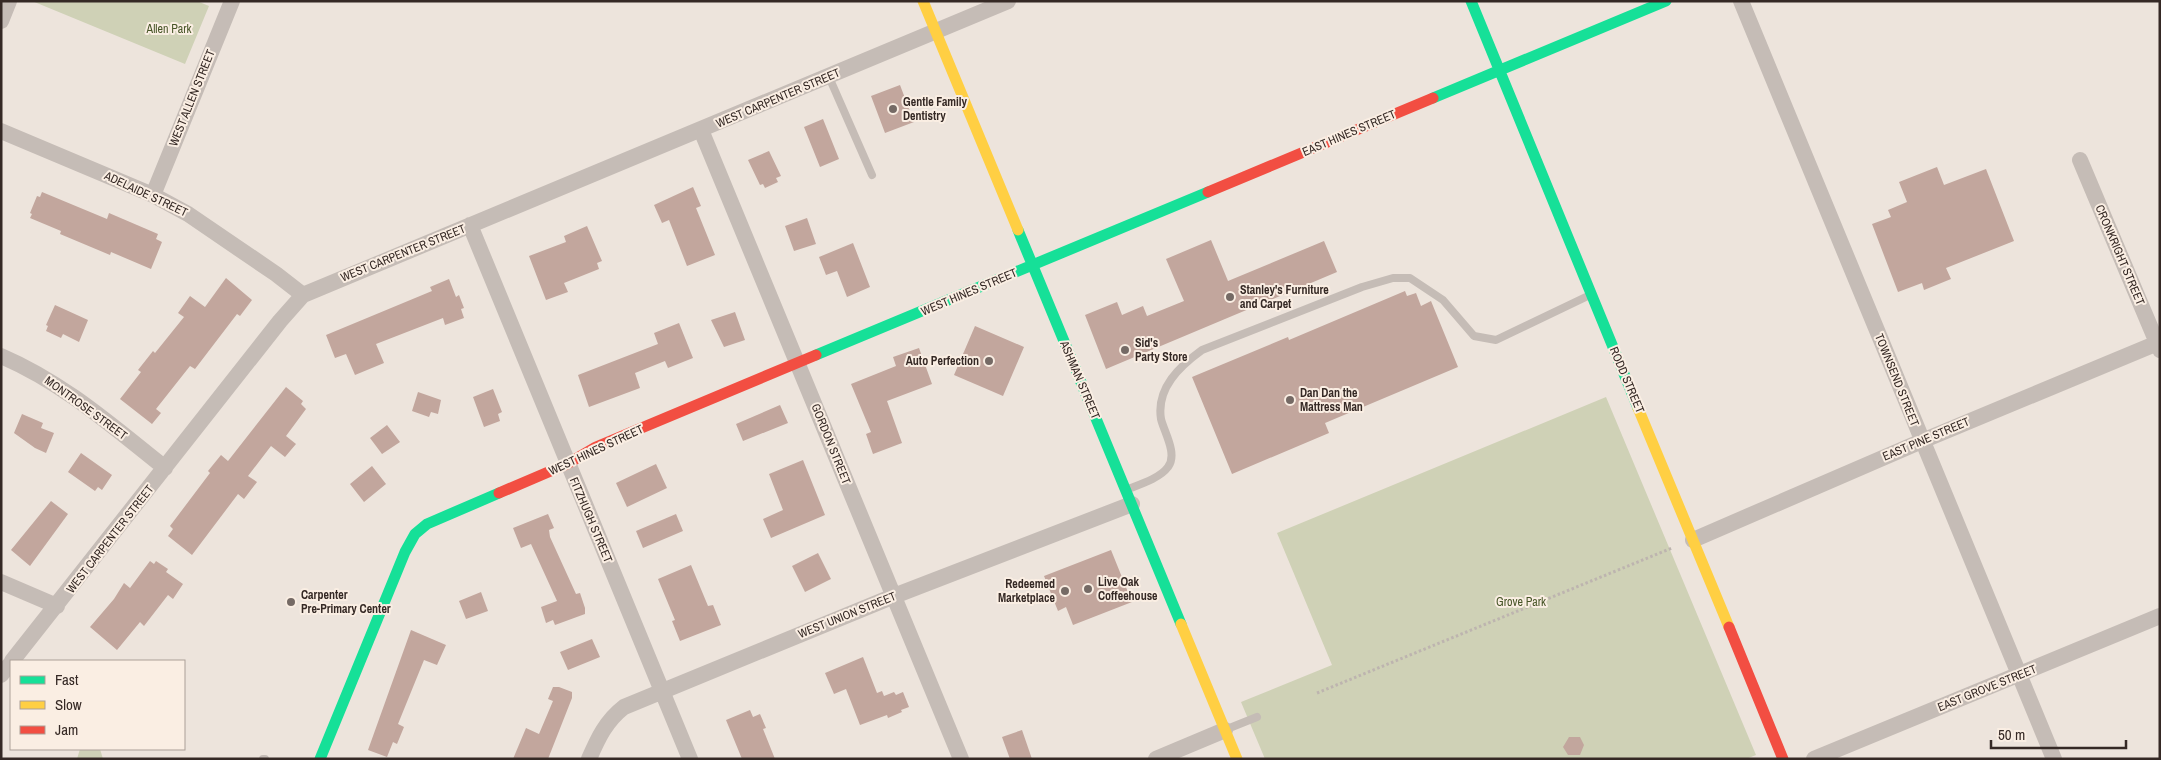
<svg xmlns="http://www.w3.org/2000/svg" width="2161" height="760" font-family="'Archivo Narrow',sans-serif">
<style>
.green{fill:#cfd1b6}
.building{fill:#c2a69d}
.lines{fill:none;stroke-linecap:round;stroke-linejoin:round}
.path{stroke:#bdb4af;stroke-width:3;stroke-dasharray:2.5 2.5;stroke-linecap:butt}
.lane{stroke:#c5bcb6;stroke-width:8}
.street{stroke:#c5bcb6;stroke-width:16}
.fast{stroke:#16e098;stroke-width:11}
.slow{stroke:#ffcf43;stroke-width:11}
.jam{stroke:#f24e42;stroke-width:11}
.poi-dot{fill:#756a65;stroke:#faeee3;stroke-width:2}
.labels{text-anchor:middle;stroke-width:4;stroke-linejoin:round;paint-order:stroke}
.park-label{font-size:12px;fill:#475527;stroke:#faeee3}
.street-label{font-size:12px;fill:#352925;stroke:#faeee3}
.poi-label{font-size:12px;font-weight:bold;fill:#352925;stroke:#faeee3;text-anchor:start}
</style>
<rect width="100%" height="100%" fill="#ede4dc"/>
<!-- green -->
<path class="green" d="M32,1H197L209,6L185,64Z
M1606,397L1756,755L1746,759H1265L1241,702L1332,665L1277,533Z
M80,749H100L103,759H77Z"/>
<!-- building -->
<path class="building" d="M900,85L914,122L885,133L871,96Z
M823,119L839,159L820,167L804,127Z
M769,151L781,176L776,178L778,182L765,188L763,184L760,185L748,160Z
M1937,167L1944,185L1986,169L2014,241L1946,268L1951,279L1924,290L1922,283L1898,292L1872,224L1891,217L1888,210L1907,202L1899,182Z
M693,187L701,206L696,208L715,255L687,266L669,220L662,223L654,205Z
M42,192L107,219L109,213L158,234L156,239L162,242L151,269L111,252L110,255L60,234L61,231L30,218L32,214L30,213L37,196L40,197Z
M807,218L816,244L794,251L785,226Z
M587,226L602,261L597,263L599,269L564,283L568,292L546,300L529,256L566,242L564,236Z
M1211,240L1228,281L1324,241L1337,272L1106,369L1085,315L1117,302L1122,315L1143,306L1147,316L1184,301L1166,259Z
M853,243L870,287L847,297L837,271L826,275L819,257Z
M226,278L252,300L240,316L237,314L195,369L190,366L156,409L161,413L152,424L120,399L141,372L138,370L153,351L155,353L184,317L178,313L190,296L205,307Z
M449,279L456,297L459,295L464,308L461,309L464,318L445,325L443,318L376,344L384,363L355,375L346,354L335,358L326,335L432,291L430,287Z
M1405,291L1407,296L1416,293L1421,306L1431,301L1458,367L1325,423L1329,433L1232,474L1192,377L1288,337L1289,340Z
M55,305L88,320L79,342L63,334L61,338L46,331L48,326L46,325Z
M735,312L745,340L724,347L711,320Z
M679,323L693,358L668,368L665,361L635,373L640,388L589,407L578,375L658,344L654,333Z
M975,326L1024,347L1003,396L954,375Z
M919,348L932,384L887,401L902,443L873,454L866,434L871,432L851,384L896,366L893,357Z
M286,387L303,401L301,404L306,409L286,436L296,444L285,457L271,446L248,476L257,482L244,499L238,494L192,555L168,536L173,529L170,526L210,473L208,471L221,455L228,461Z
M493,389L502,412L498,414L500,421L484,427L473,397Z
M418,392L441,400L438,414L431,412L429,417L412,411Z
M780,405L788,423L743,441L736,424Z
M22,414L43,423L41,428L54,433L46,453L35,448L14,433Z
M387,425L400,442L382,454L370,438Z
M81,453L112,475L102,490L98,487L95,491L68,472Z
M803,460L825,515L771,538L763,519L783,510L769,474Z
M656,464L667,488L627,507L616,483Z
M372,466L386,484L364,502L350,484Z
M51,501L68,514L30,566L11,550Z
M548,514L554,528L549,530L550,537L576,594L580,593L585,608V614L555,625L553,620L546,623L541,607L557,601L531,544L521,548L513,528Z
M676,514L683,531L643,548L636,531Z
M1111,550L1132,602L1073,625L1066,607L1058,611L1044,576Z
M818,553L831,579L805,592L792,566Z
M150,561L154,564L156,561L168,569L166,572L183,584L173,599L168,595L144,626L140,622L117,650L90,627L114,599L124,583L130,588Z
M691,565L708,606L713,605L721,625L680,641L672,621L675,620L658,579Z
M481,592L488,611L466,619L459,601Z
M411,630L446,645L437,665L424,660L398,724L404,727L397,744L393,742L387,757L368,750Z
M592,639L600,657L568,670L560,652Z
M863,657L877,693L882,691L884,696L894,692L896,695L903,692L909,707L901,710L902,712L888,718L887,715L860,725L846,689L834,694L825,673Z
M553,687H559L572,692V698L548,759H513L526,728L539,734L553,701L548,699Z
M750,710L753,717L760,714L766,728L763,729L775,759H742L726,720Z
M1022,730L1032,759H1010L1002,737Z
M1569,737H1580L1584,745L1580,755H1568L1563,747Z"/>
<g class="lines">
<!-- path -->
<path class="path" d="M1317,693L1672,548"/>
<!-- lane -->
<path class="lane" d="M829,77L872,175
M1128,489C1141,484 1160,478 1168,467C1178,454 1164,432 1161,419C1156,388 1180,366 1202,350L1362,287L1393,278H1410L1443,300L1474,336L1496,340L1590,295
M1227,729L1257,717
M263,759H265"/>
<!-- street -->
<path class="street" d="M1741,1L2054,759
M1,21L9,1
M701,130L961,759
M1,131L153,195L188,214L276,274L303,295
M2080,160L2160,350
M153,195L232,1
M470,225L690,759
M1,356C64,383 112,426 165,468
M1693,540L1922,441L2160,342
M1,582L57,606
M12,661L280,321L303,295L1008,1
M1,675L11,663
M589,759C598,738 606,721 624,707L894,596L1132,504
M1156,759L1225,730
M1814,759L2160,616"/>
<!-- fast -->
<path class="fast" d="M1471,1L1638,408
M1433,98L1666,1
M1018,230L1181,624
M816,355L1208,192
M320,759L405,552L415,534L427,524L499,493"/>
<!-- slow -->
<path class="slow" d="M923,1L1018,230
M1638,408L1729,627
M1181,624L1237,759"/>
<!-- jam -->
<path class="jam" d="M1208,192L1433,98
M499,493L567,464L596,447L816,355
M1729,627L1783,759"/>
</g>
<!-- markers -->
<g class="poi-dot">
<circle cx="893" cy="109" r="5"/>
<circle cx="1230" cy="297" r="5"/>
<circle cx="1125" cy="350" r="5"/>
<circle cx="989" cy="361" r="5"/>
<circle cx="1290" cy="400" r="5"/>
<circle cx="1088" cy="589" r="5"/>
<circle cx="1065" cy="591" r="5"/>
<circle cx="291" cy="602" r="5"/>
</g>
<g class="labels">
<!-- park labels -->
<g class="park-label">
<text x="169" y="33">Allen Park</text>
<text x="1521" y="606">Grove Park</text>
</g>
<!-- street labels -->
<g class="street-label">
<text transform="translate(192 98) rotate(-68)" y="4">WEST ALLEN STREET</text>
<text transform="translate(778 98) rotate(-23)" y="4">WEST CARPENTER STREET</text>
<text transform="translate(1349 133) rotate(-23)" y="4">EAST HINES STREET</text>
<text transform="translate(146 194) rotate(25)" y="4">ADELAIDE STREET</text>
<text transform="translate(403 253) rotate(-22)" y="4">WEST CARPENTER STREET</text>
<text transform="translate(2120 255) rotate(67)" y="4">CRONKRIGHT STREET</text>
<text transform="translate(969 292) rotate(-23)" y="4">WEST HINES STREET</text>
<text transform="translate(1080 380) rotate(67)" y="4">ASHMAN STREET</text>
<text transform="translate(1627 380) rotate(67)" y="4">RODD STREET</text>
<text transform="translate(1897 380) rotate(68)" y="4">TOWNSEND STREET</text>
<text transform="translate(86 408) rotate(36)" y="4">MONTROSE STREET</text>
<text transform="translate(1926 439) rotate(-23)" y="4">EAST PINE STREET</text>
<text transform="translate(831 444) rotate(68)" y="4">GORDON STREET</text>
<text transform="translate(596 450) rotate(-25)" y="4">WEST HINES STREET</text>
<text transform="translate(591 520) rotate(67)" y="4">FITZHUGH STREET</text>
<text transform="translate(110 539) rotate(-52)" y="4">WEST CARPENTER STREET</text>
<text transform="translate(847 615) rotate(-22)" y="4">WEST UNION STREET</text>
<text transform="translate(1987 688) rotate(-22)" y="4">EAST GROVE STREET</text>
</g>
<!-- poi labels -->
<g class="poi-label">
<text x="903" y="106">Gentle Family<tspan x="903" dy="14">Dentistry</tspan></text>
<text x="1240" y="294">Stanley's Furniture<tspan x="1240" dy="14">and Carpet</tspan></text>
<text x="1135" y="347">Sid's<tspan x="1135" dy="14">Party Store</tspan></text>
<text x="979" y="365" text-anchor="end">Auto Perfection</text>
<text x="1300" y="397">Dan Dan the<tspan x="1300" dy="14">Mattress Man</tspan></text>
<text x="1098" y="586">Live Oak<tspan x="1098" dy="14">Coffeehouse</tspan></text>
<text x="1055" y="588" text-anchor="end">Redeemed<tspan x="1055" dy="14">Marketplace</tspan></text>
<text x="301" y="599">Carpenter<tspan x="301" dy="14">Pre-Primary Center</tspan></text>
</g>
</g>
<!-- border -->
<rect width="2161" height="760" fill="none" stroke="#352925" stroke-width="5"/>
<!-- legend -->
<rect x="10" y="660" width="175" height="90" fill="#faeee3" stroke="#ab9f97"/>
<rect x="20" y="676" width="25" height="8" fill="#16e098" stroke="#ab9f97"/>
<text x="55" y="685" font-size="15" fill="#352925">Fast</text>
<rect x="20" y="701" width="25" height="8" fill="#ffcf43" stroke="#ab9f97"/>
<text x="55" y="710" font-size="15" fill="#352925">Slow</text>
<rect x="20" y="726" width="25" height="8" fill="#f24e42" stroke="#ab9f97"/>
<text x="55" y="735" font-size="15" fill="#352925">Jam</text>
<!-- scale -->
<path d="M1991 740v8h135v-8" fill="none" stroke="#352925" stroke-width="2.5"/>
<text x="1998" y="740" font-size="15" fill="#352925" stroke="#faeee3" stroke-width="4" paint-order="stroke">50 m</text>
</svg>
